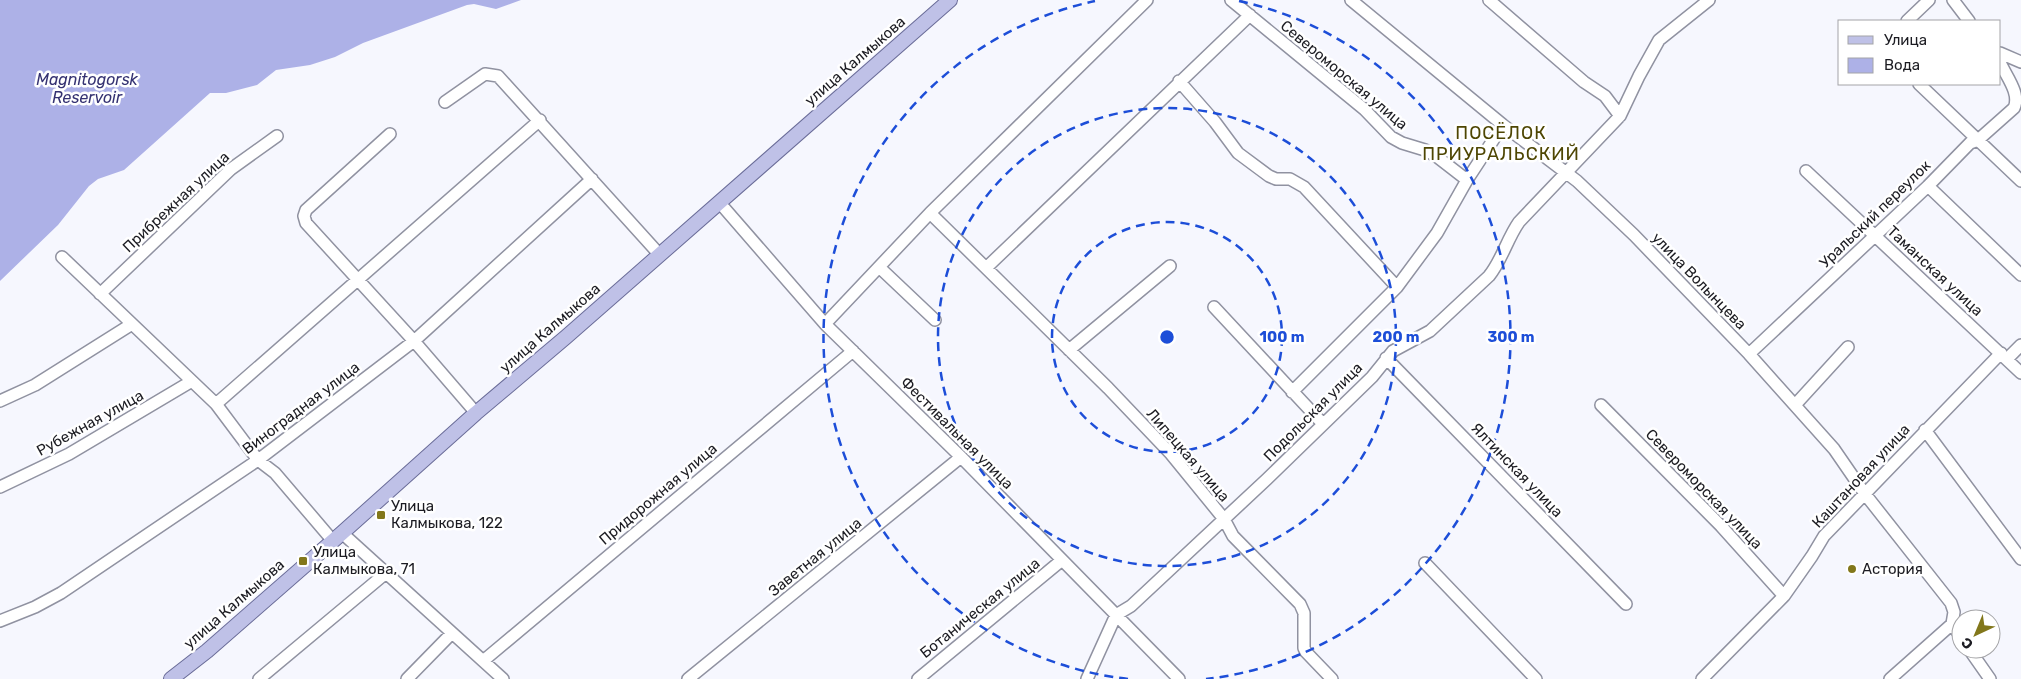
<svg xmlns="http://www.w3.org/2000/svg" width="2021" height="679" font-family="Rubik,sans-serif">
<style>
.water{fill:#adb1e7}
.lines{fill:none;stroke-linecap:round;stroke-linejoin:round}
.minor-casing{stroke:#9092a1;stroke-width:14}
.major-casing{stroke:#6a6c98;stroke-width:16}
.minor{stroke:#fff;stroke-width:11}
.major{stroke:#bfc1e7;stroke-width:14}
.ring{fill:none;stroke:#1d4ed8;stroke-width:2.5;stroke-dasharray:9 6}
.poi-dot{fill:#82771b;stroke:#fff;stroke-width:2}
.labels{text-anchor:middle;stroke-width:5;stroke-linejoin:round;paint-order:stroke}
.street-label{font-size:15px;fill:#1c1c22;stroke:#fff}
.poi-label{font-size:15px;fill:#1c1c22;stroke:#fff;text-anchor:start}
.water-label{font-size:16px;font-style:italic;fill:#353272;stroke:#fff}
.quarter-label{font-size:18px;letter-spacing:1px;fill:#4e4603;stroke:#fff}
.centre{fill:#1d4ed8;stroke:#fff;stroke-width:2.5}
.ring-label{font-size:15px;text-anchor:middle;font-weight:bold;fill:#1d4ed8;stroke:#fff;stroke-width:5;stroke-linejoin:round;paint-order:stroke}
</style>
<rect width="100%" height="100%" fill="#f6f7fe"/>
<!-- water -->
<path class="water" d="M0,0H521L496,9L474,4L467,5L363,43L335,57L310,65L276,70L257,85L226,93H210L124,170L98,179L89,186L58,225L0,281Z"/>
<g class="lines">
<defs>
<path id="minor" d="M1231,0L1364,109L1391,137L1402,143L1425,150L1436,156L1467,180
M1351,0L1503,125L1577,181L1634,235L1749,354L1834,449L1865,494L1951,603L1954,612L1952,624L1961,637
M1953,0L1969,21
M1907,21L1929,0
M2000,53L2021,62
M1179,81L1215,122L1238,153L1269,176L1276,179H1290L1304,187L1397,287
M1919,84L2021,181
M445,102L485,74L498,76L659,254
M1620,116L1639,76L1659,40L1709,0
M390,134L306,210L304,216L306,223L414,341L476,413
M1806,171L2021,373
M1928,186L2021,275
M719,202L825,324L961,457L1179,679
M930,213L986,268L1250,15
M62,257L216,404L258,460L275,473L333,541
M879,267L935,320
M986,268L1108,388L1171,454L1224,519L1233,536L1300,604L1304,613V648L1306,652L1332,679
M100,294L231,169L277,136
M1214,307L1323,424
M825,324L930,213L1147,0
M1069,350L1170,266
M1749,354L1928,186L1970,143L1978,140L2014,108C2021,93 2005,75 2000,62
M1386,358L1626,604
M2007,359L2021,345
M1292,392L1397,287L1437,233L1467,180L1503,125
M0,401L35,385L132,324
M216,404L540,120
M1601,405L1721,526L1784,596
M1795,405L1848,347
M1925,430L2021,559
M0,487L69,454L192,381
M342,533L503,679
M1425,563L1536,679
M0,621L35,607L61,593L258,460L414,341L592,179
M1969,649L1990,679
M483,661L853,351
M259,679L386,573
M407,679L452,633
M688,679L961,457
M918,679L1062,560
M1087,679L1116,615L1131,606L1267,479L1372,377L1393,351L1430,331L1489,276C1502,260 1507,239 1519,222L1620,116L1605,96L1584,82L1489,0
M1702,679L1784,596L1812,556L1824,536L2001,353
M1890,679L1952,624"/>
<path id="major" d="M171,679L207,651L342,533L476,413L566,337L950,0"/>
</defs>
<!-- minor casing -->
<use href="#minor" class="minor-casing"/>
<!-- major casing -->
<use href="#major" class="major-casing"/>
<!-- minor -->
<use href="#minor" class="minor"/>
<!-- major -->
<use href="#major" class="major"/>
</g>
<!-- distance rings -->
<g class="ring">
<circle cx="1167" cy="337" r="115"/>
<circle cx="1167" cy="337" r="229"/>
<path d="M1128 679A344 344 0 0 1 1095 1M1239 1A344 344 0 0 1 1206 679"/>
</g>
<!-- markers -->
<g class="poi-dot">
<rect x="376" y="510" width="10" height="10" rx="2.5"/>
<rect x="298" y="556" width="10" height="10" rx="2.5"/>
<circle cx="1852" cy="569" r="5"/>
</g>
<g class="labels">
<!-- street labels -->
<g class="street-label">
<text transform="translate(855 61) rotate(-41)" y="5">улица Калмыкова</text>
<text transform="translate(1344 75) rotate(40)" y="5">Североморская улица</text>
<text transform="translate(176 202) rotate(-43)" y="5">Прибрежная улица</text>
<text transform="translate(1875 214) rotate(-44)" y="5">Уральский переулок</text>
<text transform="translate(1935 271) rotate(43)" y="5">Таманская улица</text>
<text transform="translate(1699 281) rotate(46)" y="5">улица Волынцева</text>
<text transform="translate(550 328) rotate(-41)" y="5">улица Калмыкова</text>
<text transform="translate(301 408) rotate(-37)" y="5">Виноградная улица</text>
<text transform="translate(1313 412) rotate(-45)" y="5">Подольская улица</text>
<text transform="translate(90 423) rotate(-29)" y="5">Рубежная улица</text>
<text transform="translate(957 433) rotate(45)" y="5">Фестивальная улица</text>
<text transform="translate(1188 455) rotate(49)" y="5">Липецкая улица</text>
<text transform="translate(1517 470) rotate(46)" y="5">Ялтинская улица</text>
<text transform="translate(1861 476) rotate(-47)" y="5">Каштановая улица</text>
<text transform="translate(1704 489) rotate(46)" y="5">Североморская улица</text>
<text transform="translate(658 494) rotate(-40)" y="5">Придорожная улица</text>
<text transform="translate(815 557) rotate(-39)" y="5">Заветная улица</text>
<text transform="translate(234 604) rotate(-41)" y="5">улица Калмыкова</text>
<text transform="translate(980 608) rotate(-39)" y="5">Ботаническая улица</text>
</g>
<!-- poi labels -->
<g class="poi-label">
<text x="391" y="511">Улица<tspan x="391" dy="17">Калмыкова, 122</tspan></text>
<text x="313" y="557">Улица<tspan x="313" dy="17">Калмыкова, 71</tspan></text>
<text x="1862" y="574">Астория</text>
</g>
<!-- water labels -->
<g class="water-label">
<text x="87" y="85">Magnitogorsk<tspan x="87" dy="18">Reservoir</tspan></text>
</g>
<!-- quarter labels -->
<g class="quarter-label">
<text x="1501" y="139">ПОСЁЛОК<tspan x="1501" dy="21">ПРИУРАЛЬСКИЙ</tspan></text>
</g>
</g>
<circle cx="1167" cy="337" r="8" class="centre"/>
<g class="ring-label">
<text x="1282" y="342">100 m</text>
<text x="1396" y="342">200 m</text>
<text x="1511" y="342">300 m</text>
</g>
<!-- legend -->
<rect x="1838" y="20" width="162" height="65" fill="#ffffff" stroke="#a4a4a7"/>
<rect x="1848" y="36" width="25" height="8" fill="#bfc1e7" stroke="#a4a4a7"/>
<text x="1884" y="45" font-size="15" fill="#1c1c22">Улица</text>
<rect x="1848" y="58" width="25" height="15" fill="#adb1e7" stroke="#a4a4a7"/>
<text x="1884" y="70" font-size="15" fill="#1c1c22">Вода</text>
<!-- north arrow -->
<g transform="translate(1976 634) rotate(224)"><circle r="24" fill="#ffffff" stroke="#a4a4a7"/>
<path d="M0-4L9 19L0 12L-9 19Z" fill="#82771b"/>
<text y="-8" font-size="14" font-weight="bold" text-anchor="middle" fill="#1c1c22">С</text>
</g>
</svg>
